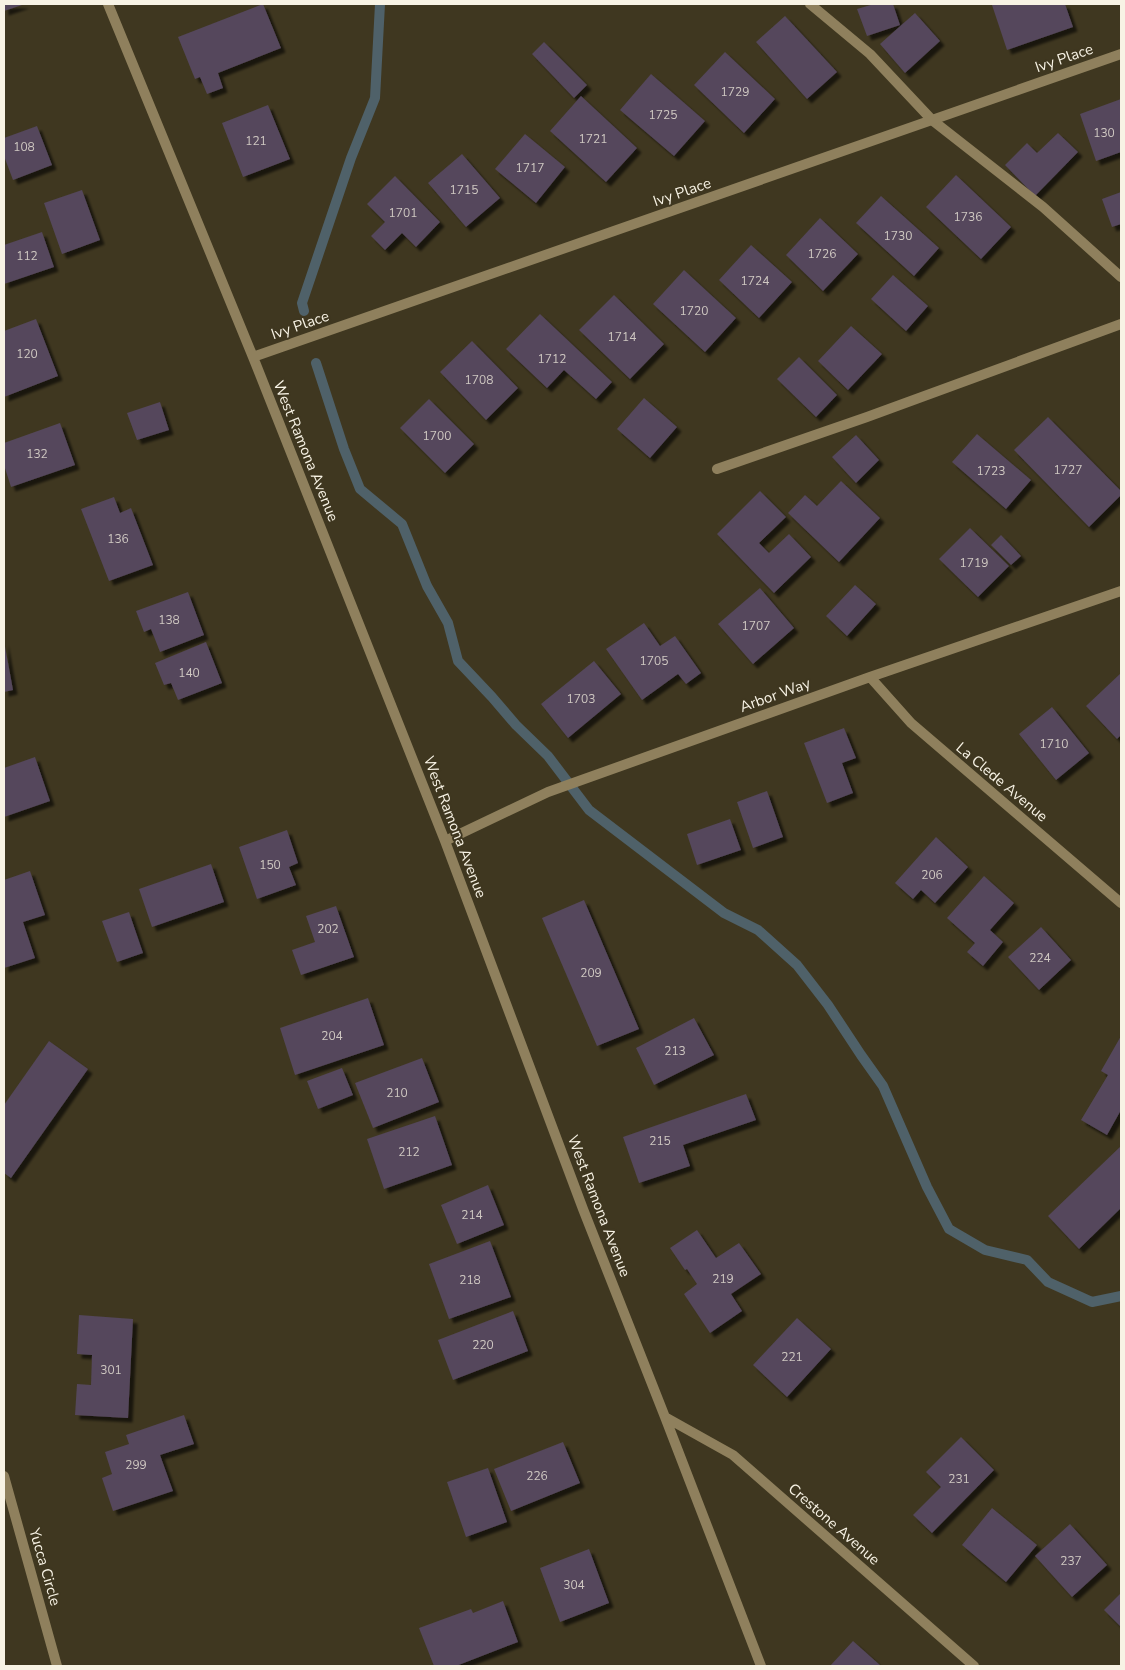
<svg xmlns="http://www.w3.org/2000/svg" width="1125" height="1670" font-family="'Nunito Sans',sans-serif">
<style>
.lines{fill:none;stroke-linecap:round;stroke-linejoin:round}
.stream{stroke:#4f6169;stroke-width:10}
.building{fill:#54475b;filter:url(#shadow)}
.lane{stroke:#8f805d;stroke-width:10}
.street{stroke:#8f805d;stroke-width:10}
.labels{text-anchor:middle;stroke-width:4;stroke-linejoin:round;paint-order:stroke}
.number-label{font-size:12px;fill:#cfc8c2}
.street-label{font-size:15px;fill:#f8f3e5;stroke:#3f3720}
</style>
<defs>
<filter id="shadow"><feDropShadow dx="4.5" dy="4.5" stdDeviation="1" flood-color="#0009"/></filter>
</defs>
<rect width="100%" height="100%" fill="#3f3720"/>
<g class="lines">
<!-- stream -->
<path class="stream" d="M304,311L302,303L351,158L375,98L380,4
M316,363L344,449L360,489L402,524L427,586L448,623L458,661L492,697L516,725L548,756L589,810L724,913L758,930L797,965L828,1005L861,1055L883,1086L927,1187L949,1229L985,1250L1027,1260L1048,1282L1092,1302L1121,1296"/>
</g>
<!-- building -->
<path class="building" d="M4,4H25L4,11Z
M263,4L281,48L218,73L223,88L207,94L200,77L195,79L178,37Z
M874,4H893L900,25L867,36L857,9Z
M997,4H1065L1073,27L1007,50L992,5Z
M915,13L940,41L905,73L880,44Z
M785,16L837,72L807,99L756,42Z
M544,42L587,85L574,98L532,54Z
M725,52L775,99L744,133L694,85Z
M651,74L705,121L674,156L620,110Z
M581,96L637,148L606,182L550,131Z
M1121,99V152L1096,161L1080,114Z
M268,105L290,159L243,177L222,123Z
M37,126L52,165L13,180L4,156V138Z
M1058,133L1078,152L1035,196L1005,165L1027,143L1037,153Z
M525,134L565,167L536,203L495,169Z
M462,154L500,198L466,227L428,183Z
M956,175L1011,227L981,259L926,207Z
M395,176L440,222L416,247L402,233L385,250L371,236L385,222L367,204Z
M82,190L100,240L62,254L44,203Z
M1121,192V224L1112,227L1102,199Z
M881,196L939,248L914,276L856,223Z
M820,218L858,254L823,291L786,255Z
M42,232L54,267L4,284V245Z
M751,245L792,282L759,318L719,280Z
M684,270L736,318L705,352L653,304Z
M893,275L928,306L906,331L871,299Z
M614,295L664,344L630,379L579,330Z
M540,314L612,382L596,399L564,370L547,388L506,349Z
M36,319L58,376L4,397V331Z
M851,326L882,354L848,390L818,361Z
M472,341L518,388L486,420L440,372Z
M799,357L837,395L816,417L777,379Z
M644,398L677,427L650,458L617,429Z
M429,399L474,444L445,473L400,428Z
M160,402L169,430L137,440L127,413Z
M1048,417L1121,491V495L1089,527L1014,450Z
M60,423L75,465L11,487L4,465V443Z
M977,434L1031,480L1006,509L952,462Z
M856,435L879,460L856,483L832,457Z
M841,481L880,518L839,562L788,513L805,495L817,506Z
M760,491L786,517L759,543L769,553L789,534L811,557L774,593L717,534Z
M114,497L120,513L131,508L153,565L109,581L81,509Z
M970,528L1009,566L978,597L939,559Z
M1001,535L1021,556L1011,565L991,545Z
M855,585L876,604L847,636L826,616Z
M760,588L794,628L753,664L718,624Z
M188,592L204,635L160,652L151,629L144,632L136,611Z
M644,623L660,646L675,636L701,673L686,684L678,674L642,700L606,649Z
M4,641L13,690L4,692Z
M206,642L222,683L178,700L171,683L164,685L155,663Z
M594,661L621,694L568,738L541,704Z
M1121,673V735L1117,739L1086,706Z
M1052,707L1089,753L1056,780L1019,734Z
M844,728L856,758L842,763L853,793L827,803L804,743Z
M35,757L50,801L4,817V768Z
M767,791L783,837L753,848L737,802Z
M730,819L741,850L697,865L687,834Z
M287,830L298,863L289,867L296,885L257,899L239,847Z
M936,837L968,867L935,903L921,890L913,899L895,883Z
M211,864L224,902L152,927L139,889Z
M30,871L45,915L23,922L35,958L4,968V880Z
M984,876L1014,903L990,930L1003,942L983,966L967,952L975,943L947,918Z
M584,900L639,1029L597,1046L542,918Z
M336,906L354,957L301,975L292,950L315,942L306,916Z
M129,912L143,953L117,962L102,921Z
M1041,927L1071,960L1039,990L1008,957Z
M368,998L384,1045L295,1075L280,1028Z
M694,1018L714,1055L654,1085L636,1048Z
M1121,1036V1110L1107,1135L1081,1120L1108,1075L1101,1071Z
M49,1041L88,1069L11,1178L4,1173V1105Z
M422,1058L439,1102L373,1128L355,1083Z
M342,1068L353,1095L318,1109L307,1081Z
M746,1094L756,1120L683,1145L690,1166L639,1183L623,1137Z
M435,1116L452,1165L384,1189L367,1139Z
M1121,1146V1208L1079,1249L1048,1216Z
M488,1185L504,1225L457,1244L441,1205Z
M697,1230L716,1258L739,1243L761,1274L731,1294L742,1311L710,1333L684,1294L697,1284L687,1269L685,1270L670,1248Z
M490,1241L511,1297L449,1319L429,1264Z
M513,1311L528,1351L453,1380L438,1340Z
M79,1315L133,1319L128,1418L75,1415L77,1384L91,1385L92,1355L77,1354Z
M797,1318L831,1349L787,1397L753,1365Z
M184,1415L194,1444L160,1455L173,1491L113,1511L102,1478L112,1474L105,1452L129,1444L126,1435Z
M961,1437L994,1470L932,1533L913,1515L941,1487L926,1472Z
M563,1442L580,1483L511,1511L494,1469Z
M488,1468L507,1522L466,1537L447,1482Z
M992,1508L1037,1545L1006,1582L962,1545Z
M1070,1524L1107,1565L1072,1597L1035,1556Z
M589,1549L609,1603L560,1622L540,1568Z
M1121,1593V1627L1104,1610Z
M503,1601L518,1642L456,1666H434L419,1628L471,1609L473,1613Z
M853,1641L881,1666H830Z"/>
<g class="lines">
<!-- lane -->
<path class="lane" d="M810,4L870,54L932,120L1043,207L1121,277
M717,469L867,417L1121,324"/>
<!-- street -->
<path class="street" d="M108,4L253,357L445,841L583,1209L665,1417L761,1666
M253,357L1121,54
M870,677L911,723L1121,903
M445,841L548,792L870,677L1121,591
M665,1417L733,1455L974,1666
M4,1476L57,1666"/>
</g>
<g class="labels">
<!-- number labels -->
<g class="number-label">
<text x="735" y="96">1729</text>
<text x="663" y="119">1725</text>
<text x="1104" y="137">130</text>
<text x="593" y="143">1721</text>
<text x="256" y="145">121</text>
<text x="24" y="151">108</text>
<text x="530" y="172">1717</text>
<text x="464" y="194">1715</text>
<text x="403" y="217">1701</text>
<text x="968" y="221">1736</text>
<text x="898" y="240">1730</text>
<text x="822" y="258">1726</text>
<text x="27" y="260">112</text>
<text x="755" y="285">1724</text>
<text x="694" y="315">1720</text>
<text x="622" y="341">1714</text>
<text x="27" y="358">120</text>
<text x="552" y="363">1712</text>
<text x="479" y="384">1708</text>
<text x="437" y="440">1700</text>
<text x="37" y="458">132</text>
<text x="1068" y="474">1727</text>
<text x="991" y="475">1723</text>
<text x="118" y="543">136</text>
<text x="974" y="567">1719</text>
<text x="169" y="624">138</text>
<text x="756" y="630">1707</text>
<text x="654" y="665">1705</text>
<text x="189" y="677">140</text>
<text x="581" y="703">1703</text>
<text x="1054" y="748">1710</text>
<text x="270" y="869">150</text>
<text x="932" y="879">206</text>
<text x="328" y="933">202</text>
<text x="1040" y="962">224</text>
<text x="591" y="977">209</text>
<text x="332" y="1040">204</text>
<text x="675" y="1055">213</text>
<text x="397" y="1097">210</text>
<text x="660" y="1145">215</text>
<text x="409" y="1156">212</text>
<text x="472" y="1219">214</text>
<text x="723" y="1283">219</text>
<text x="470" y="1284">218</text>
<text x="483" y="1349">220</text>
<text x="792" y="1361">221</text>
<text x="111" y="1374">301</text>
<text x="136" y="1469">299</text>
<text x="537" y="1480">226</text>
<text x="959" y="1483">231</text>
<text x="1071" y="1565">237</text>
<text x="574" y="1589">304</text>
</g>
<!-- street labels -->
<g class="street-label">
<text transform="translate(1064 58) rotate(-19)" y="5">Ivy Place</text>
<text transform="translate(682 192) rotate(-19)" y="5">Ivy Place</text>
<text transform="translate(300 325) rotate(-19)" y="5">Ivy Place</text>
<text transform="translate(306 451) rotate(68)" y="5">West Ramona Avenue</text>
<text transform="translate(775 695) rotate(-20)" y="5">Arbor Way</text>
<text transform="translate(1002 782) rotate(40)" y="5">La Clede Avenue</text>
<text transform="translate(455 827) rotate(69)" y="5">West Ramona Avenue</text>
<text transform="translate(599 1206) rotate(69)" y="5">West Ramona Avenue</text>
<text transform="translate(834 1524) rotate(41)" y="5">Crestone Avenue</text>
<text transform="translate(45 1567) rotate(74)" y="5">Yucca Circle</text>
</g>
</g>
<!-- border -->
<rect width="1125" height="1670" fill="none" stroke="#f8f3e5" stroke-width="10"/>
</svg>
